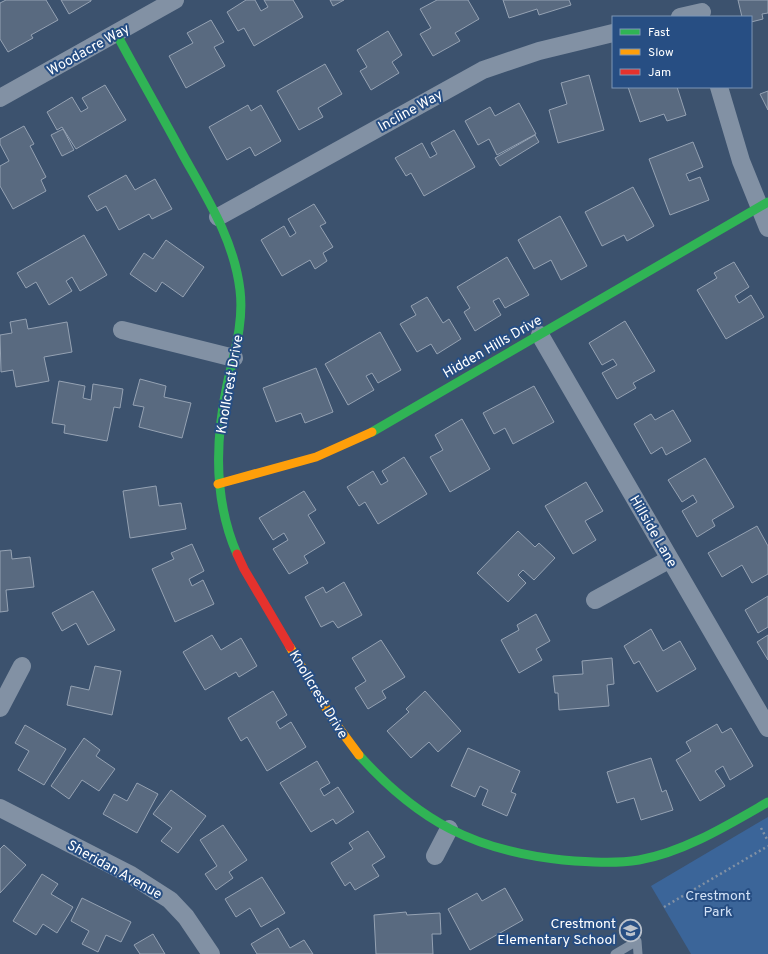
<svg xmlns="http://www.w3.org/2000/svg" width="768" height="954" font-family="Overpass,sans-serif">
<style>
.green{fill:#3b6599}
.building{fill:#596a80;stroke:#95a2b3}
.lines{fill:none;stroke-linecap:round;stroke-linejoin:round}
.path{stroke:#8291a4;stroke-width:2.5;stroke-dasharray:2 3;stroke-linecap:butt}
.lane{stroke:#8291a4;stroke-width:9}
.street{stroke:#8291a4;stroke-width:18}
.fast{stroke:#30b455;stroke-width:9}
.slow{stroke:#ff9f0a;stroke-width:9}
.jam{stroke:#e5322d;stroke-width:9}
.labels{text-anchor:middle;stroke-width:4;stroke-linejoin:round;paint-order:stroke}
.street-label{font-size:14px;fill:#fff;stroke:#274e83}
.park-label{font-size:14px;fill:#d3e2f6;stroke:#274e83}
.poi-label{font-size:14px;fill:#fff;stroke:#274e83;text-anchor:end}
</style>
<rect width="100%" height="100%" fill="#3c526e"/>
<!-- green -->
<path class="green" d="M768,817V954H691L651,886Z"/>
<!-- building -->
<path class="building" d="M6,0H46L58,20L31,35L33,38L8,52L0,39V3Z
M61,0H91V1L69,14Z
M246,0H255L261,11L268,7L264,0H293L303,17L254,46L244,28L238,31L227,12Z
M330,0H344L333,6Z
M437,0H468L479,19L455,33L460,41L433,56L420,34L431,28L420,9Z
M503,0H569L571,5L539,15L537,9L509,18Z
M738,0H768V13L762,14L763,19L751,22V17H742Z
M211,20L224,42L214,47L225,66L186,88L169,56L193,43L187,33Z
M388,31L402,55L392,62L399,73L371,90L360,71L367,67L357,50Z
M325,64L342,94L318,108L323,117L299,130L277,91Z
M589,75L604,130L558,143L549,110L567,104L561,83Z
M105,85L126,120L76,149L62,127L57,130L47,112L72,97L81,112L88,108L82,98Z
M628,87H677L686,115L667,121L664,114L640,122Z
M768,91V110L760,94Z
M519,103L536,134L497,155L489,139L478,145L465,121L490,107L495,116Z
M248,105L251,111L261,105L281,141L255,156L250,147L227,160L209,127Z
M24,126L34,144L30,146L46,177L41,180L46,191L13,209L0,186V166L9,161L0,144V139Z
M63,129L74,150L62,156L51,135Z
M454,130L475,167L424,196L411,173L406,176L395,158L422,143L430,158L437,154L431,143Z
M535,135L539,142L500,166L495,158Z
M693,142L703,167L686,174L689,181L700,177L709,200L670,215L649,159Z
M126,175L135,190L155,179L172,209L152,219L149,214L119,230L106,206L97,211L88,196Z
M633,187L654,226L627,241L624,235L602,246L585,212Z
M314,204L326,223L320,226L333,247L323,253L327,261L315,269L310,260L282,276L261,240L284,226L290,237L296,233L288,219Z
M560,216L587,266L561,280L551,260L534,269L518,240Z
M84,235L107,275L80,291L72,277L66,281L72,291L49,305L36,282L26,288L17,273Z
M166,240L204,267L183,297L162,282L156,292L130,274L144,253L153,259Z
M507,257L529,295L505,308L499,298L493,301L501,315L475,331L464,312L470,308L457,287Z
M734,262L749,287L735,296L739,303L751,295L764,317L726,339L697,290L717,278L714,273Z
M427,297L443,323L449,319L461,339L437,354L431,344L417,352L400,324L416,315L411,306Z
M26,319L28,329L67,322L72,352L44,357L49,381L16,387L13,370L1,372L0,335L12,333L10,322Z
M625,321L655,371L633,383L636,388L617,399L602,373L617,365L613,359L602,365L589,343Z
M380,332L401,370L378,383L372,373L366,376L374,390L348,405L325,364Z
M316,368L333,412L305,423L301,413L276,422L263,388Z
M140,379L166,386L164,397L191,403L182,438L139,427L144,407L133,405Z
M59,381L85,386L83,398L91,400L93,384L123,389L120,408L114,407L107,441L64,433L65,425L52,423Z
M534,386L554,422L513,444L505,428L494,434L483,413Z
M673,410L691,441L666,455L662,447L651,454L634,424L651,414L655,420Z
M462,419L490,469L450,492L430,457L443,450L435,435Z
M404,457L427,494L378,524L365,502L359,506L347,487L373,471L381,485L388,481L382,471Z
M705,458L734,507L712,520L715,526L697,537L682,511L697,502L693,495L682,502L668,480Z
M586,482L603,511L585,521L596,540L573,554L545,506Z
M156,486L159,506L181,503L186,529L130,538L123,491Z
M304,491L316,510L308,515L325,543L304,556L308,563L289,574L273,549L288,540L284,533L273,540L259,518Z
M757,526L768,546V574L752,583L742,565L722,577L708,553Z
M518,531L535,547L539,543L555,558L534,580L523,570L518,575L526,583L508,602L477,573Z
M192,544L204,571L189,579L192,586L203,580L214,604L175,622L152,569L174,559L171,553Z
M11,550L12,559L30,557L34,587L6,590L8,611L0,612V551Z
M344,582L362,615L338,628L333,621L321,627L305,597L323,587L326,593Z
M93,591L115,630L88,645L76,623L62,631L52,613Z
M768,596V627L758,633L745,610Z
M536,614L550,641L536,649L542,660L519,673L501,640L519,630L517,625Z
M651,629L663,651L680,641L696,669L657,692L639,661L634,664L624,646Z
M212,635L221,650L241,638L257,666L239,677L236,672L205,690L183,652Z
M768,635V660L757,642Z
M381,640L405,677L382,691L386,698L368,709L355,688L366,681L352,658Z
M612,658L614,684L607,685L609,706L559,710L558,693H555L553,676L583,674L582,661Z
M95,666L121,671L112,715L67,705L71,686L89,690Z
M273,691L287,715L276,722L280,729L291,722L306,747L267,771L247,737L241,741L228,718Z
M425,691L461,731L438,752L429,742L411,758L387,731L409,712L406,709Z
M717,724L722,733L731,728L753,766L730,780L723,766L715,771L725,786L700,801L676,760L691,751L686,742Z
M25,725L66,749L44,785L18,770L29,751L15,743Z
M84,738L100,750L96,756L115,769L99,791L82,780L69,799L51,786Z
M468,748L520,771L511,792L516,794L507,816L482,805L488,790L480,786L475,797L451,786Z
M651,758L662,792L666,790L673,810L641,820L634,798L617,803L607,772Z
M317,761L330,783L320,789L324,796L338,787L354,812L336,824L333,819L311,832L280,783Z
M137,783L158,794L137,833L103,814L114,794L127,801Z
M171,790L206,816L178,853L161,841L172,828L153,814Z
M223,825L247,860L229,872L233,878L216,890L205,874L217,866L200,840Z
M368,831L385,857L372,865L379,876L355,890L350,882L345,886L331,863L353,849L349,843Z
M4,845L26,865L0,893V849Z
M42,874L58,884L51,894L73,907L57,933L43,924L36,935L13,921Z
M262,877L285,913L261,927L250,908L236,917L225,899Z
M505,888L523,920L470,950L448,909L477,893L482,901Z
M82,898L131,922L121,942L106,935L98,952L82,944L89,931L71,921Z
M406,912L407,915L440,913L441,934H432L433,954H376L374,915Z
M278,928L290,948L304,940L313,954H257L251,944Z
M153,934L165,954H140L134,945Z"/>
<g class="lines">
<!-- path -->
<path class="path" d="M761,828L768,841
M664,907L768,846"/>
<!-- lane -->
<path class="lane" d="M615,954L637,941L638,954"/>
<!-- street -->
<path class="street" d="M680,17L702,12
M719,87L741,161L768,228
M0,98L175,0
M218,217L483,70L539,51L613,33
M122,330L234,358
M540,335L768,728
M595,600L670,559
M0,708L22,666
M0,808L131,875L170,900L186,917L211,954
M435,856L449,829"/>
<!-- fast -->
<path class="fast" d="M116,33C138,74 161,114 183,155C207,198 234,240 240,290C244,323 234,353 227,385C215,441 214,501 237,554
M372,432L768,202
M359,755C418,821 475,851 563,860C588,862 615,864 639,860C684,852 728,825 768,802"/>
<!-- slow -->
<path class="slow" d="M218,484L316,457L372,432
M290,647L333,720L359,755"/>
<!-- jam -->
<path class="jam" d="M237,554L244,569L290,647"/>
</g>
<!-- icons -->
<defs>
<symbol id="school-ring" viewBox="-11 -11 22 22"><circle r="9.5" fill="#274e83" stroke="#bbc2cc" stroke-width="1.5"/><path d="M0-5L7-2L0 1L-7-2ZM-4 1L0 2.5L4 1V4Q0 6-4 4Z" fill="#bbc2cc"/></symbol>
</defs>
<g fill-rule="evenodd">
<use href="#school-ring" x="618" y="918" width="25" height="25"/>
</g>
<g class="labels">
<!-- street labels -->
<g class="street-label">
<text transform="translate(88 49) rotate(-29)" y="5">Woodacre Way</text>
<text transform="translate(410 110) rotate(-29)" y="5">Incline Way</text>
<text transform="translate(492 346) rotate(-30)" y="5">Hidden Hills Drive</text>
<text transform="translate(229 384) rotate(-80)" y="5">Knollcrest Drive</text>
<text transform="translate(654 531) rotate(60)" y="5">Hillside Lane</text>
<text transform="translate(319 694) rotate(59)" y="5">Knollcrest Drive</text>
<text transform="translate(115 869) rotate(29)" y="5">Sheridan Avenue</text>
</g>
<!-- park labels -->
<g class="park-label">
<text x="718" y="900">Crestmont<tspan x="718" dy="16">Park</tspan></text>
</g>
<!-- poi labels -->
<g class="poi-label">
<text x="616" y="928">Crestmont<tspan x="616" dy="16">Elementary School</tspan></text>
</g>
</g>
<!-- legend -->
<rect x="612" y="16" width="140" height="72" fill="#274e83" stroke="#7d95b5"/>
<rect x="620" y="29" width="20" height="6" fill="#30b455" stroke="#7d95b5"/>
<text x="648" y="36" font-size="12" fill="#ffffff">Fast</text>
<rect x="620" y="49" width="20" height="6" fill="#ff9f0a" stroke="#7d95b5"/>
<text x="648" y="56" font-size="12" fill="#ffffff">Slow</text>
<rect x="620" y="69" width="20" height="6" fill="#e5322d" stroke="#7d95b5"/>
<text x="648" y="76" font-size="12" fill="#ffffff">Jam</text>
</svg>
